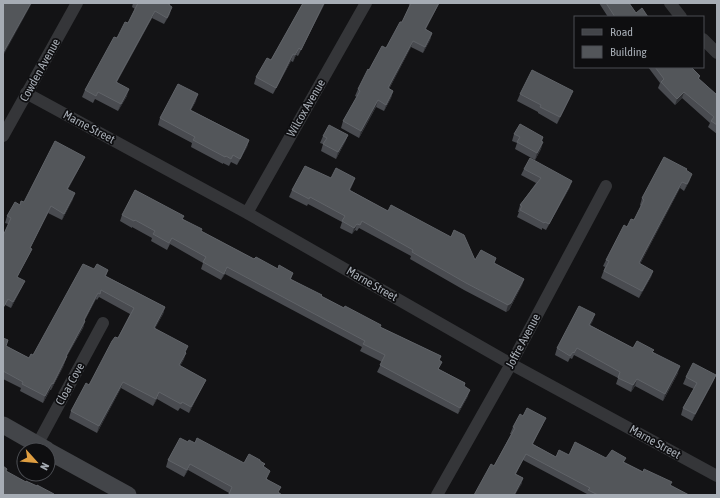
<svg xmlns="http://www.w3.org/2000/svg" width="720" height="498" font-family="'Asap Condensed',sans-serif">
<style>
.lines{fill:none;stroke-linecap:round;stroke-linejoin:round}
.street{stroke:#353639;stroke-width:12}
.secondary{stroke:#434549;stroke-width:17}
.wall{fill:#494b50}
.shaded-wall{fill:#2f3034}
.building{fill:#53565a;stroke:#606368}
.labels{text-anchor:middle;stroke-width:3.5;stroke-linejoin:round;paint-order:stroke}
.street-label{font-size:12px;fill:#a6acb4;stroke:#0e0e10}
</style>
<rect width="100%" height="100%" fill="#131315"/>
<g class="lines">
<!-- street -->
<path class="street" d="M670,3L681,17
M703,39L717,53
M26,93L247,213L511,364L717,476
M3,136L77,3
M247,213L366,3
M37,445L103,323
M437,495L511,364L606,186"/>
<!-- secondary -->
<path class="secondary" d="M3,425L47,450
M48,451L128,495"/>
</g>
<!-- wall -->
<path class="wall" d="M133,3H170L169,5L170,14L164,24L152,18L117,82L127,96L118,111L95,99L93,103L82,97L85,90L117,38L128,23L135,9L132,7Z
M303,3H325L298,56L296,55L293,62L291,61L273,94L254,84L256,77L271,60Z
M407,3H439L426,29L432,33L430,40L423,53L411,47L389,89L393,91L391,98L384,111L376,107L359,138L341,128L343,121L357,97L355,96L358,89L369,70L386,48L402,22L410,5Z
M599,3H629L636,13L648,17H608Z
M648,67H691L700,76L699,79L717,95V134L708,127L710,123L682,98L675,105L658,88L660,83Z
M520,94L570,98L557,124L538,113V112L517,101Z
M196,101L191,110L249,140L247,147L237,165L231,162L229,166L223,163V164L191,147L192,143L158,125L160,118Z
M514,134L543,137L542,142L541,149L535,160L515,149L517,143L512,141Z
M348,135L345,142L336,159L321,151L323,144L320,143L323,136Z
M82,163L68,189L73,199L62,220L48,213L30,248L32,249L29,255L17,277L22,287L11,308L5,305L8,224L5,223L7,216L20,205Z
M524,169L570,187L546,230L542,228V230L517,217L519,212H518L520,205L536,183L521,175Z
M686,171L690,180L684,191L680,188L640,264L653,271L651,277L639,298L601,278L605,267L603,266L606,260L627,227L634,220L641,206L640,205L642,198Z
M331,178H355L350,190L475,260L494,263L524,279L522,285L509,310L506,312L464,290L410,259L411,256L359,228L357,231L355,230L352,234L340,228L342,222L308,204L307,206L289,197L292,190Z
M122,215L183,219L201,231L254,259L278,269L293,273L291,279L321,296L380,327L441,356L439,360V369L465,383L464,386L468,396L458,414L377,372L382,362L360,351L362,347L225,274L221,280L201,269L203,263L170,244L167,250L151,241L152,238L132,227V228L120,221Z
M94,269L108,270L106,276L165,307L163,314L155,328L185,352L184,359L180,366L206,380L203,386L189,413L180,408L178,411L157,399L153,406L121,388L97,433L69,418L71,411L89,385L118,338L130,314L99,297L97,300L96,299L85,320V321L83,328L67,356L63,367L51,390H50L43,403L20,391L21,388L3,379V338L6,346L29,358L33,355Z
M595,314L590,325L633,348L653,352L678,373L663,401L635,386L631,392L616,384L618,378L574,355L572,359L570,358L568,362L555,355L557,348Z
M716,375L713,382L692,421L681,415L683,408L694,389L683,384L686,377Z
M543,424L533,444L556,457L569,455L606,458H626L624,462L689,495H587V494L523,460L516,474L523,478L521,485L494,466L511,434H510L513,427Z
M188,442L195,443L244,463L260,461L264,467L267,479L279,493L282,495H228L229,493L188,470L184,477L166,467L168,460Z"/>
<!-- shaded-wall -->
<path class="shaded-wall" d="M31,3H32L3,56V53Z
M324,3H325L298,56L301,50Z
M439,3L438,6L422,36L425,29Z
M172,7L170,14L164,24L167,18Z
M155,11L152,18L113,88L116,82Z
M432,33L430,40L423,53L425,47Z
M413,41L411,47L386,95L388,88Z
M299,48L293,62L295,55Z
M293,54L291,61L273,94Z
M129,89L127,96L118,111L121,104Z
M393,91L391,98L384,111L386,105Z
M573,91L570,98L557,124L560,117Z
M684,92L682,98L675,105L677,99Z
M198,94L196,101L187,116Z
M378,100L376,107L359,138L361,131Z
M348,135L345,142L336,159L338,152Z
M249,140L247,147L237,165L240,159Z
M543,142L541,149L535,160L537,153Z
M85,157L82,163L65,195L67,189Z
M692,174L690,180L684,191L687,184Z
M355,178L353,184L347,197L349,190Z
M572,181L570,187L546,230L549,224Z
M682,182L680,188L637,270L639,263Z
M75,193L73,199L62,220L64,214Z
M51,206L48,213L27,254Z
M357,224L355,230L352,234L354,228Z
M227,267L225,274L221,280L224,274Z
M653,271L651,277L639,298L642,291Z
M524,279L522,285L509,310L506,312L508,305Z
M25,281L22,287L11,308L13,302Z
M98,293L96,299L81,327L84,320Z
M165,307L163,314L152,334L154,328Z
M595,314L593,321L587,331L589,325Z
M85,321L83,328L63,362L66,356Z
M186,353L184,359L177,372L179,365Z
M67,356L63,367L51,390L53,384Z
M680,366L678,373L663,401L665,394Z
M716,375L713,382L692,421L695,414Z
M637,379L635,386L631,392L633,385Z
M206,380L203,386L189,413L191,407Z
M123,382L121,388L97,433L99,426Z
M52,383L50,390L43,403L45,396Z
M470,390L468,396L458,414L460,408Z
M159,392L157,399L153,406Z
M190,464L188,470L184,477L187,470Z
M523,478L521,485L515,495H514Z"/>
<!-- building -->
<path class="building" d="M3,3H31L3,53Z
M138,3H170L169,5L172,7L167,18L155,11L116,82L129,89L121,104L98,92L96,96L85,90L114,37L117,38L125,22L128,23Z
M303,3H324L301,50L299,48L295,55L293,54L276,88L256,77L267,58L271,60Z
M411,3H439L425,29L432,33L425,47L413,41L388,88L393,91L386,105L378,100L361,131L343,121L360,91L358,89L368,69L369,70L382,46L386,48L400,22H402Z
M606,3H629L636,13L642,8L648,17H615Z
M655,67H691L700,76L698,78L717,95V125L711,121L714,117L684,92L677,99L661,82L664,79Z
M532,70L573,91L560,117L540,107L541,105L520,94Z
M178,84L198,94L190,110L249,140L240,159L233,155L231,159L226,156L225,157L193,140L195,137L160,118Z
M520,124L543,137L541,141L543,142L537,153L517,142L520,137L514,134Z
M329,125L348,135L338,152L323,144L327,138L323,136Z
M55,141L85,157L67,189L75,193L64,214L51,206L30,248L32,249L17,277L25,281L13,302L8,299L3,308V236L11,218L7,216L15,202L20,205L21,201L24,202Z
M664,157L687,169L686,170L692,174L687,184L682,182L639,263L653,271L642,291L604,271L609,261L606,260L624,225L627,227L631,219L634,220L644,200L642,198Z
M530,158L572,181L549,224L545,222L544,223L520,210L522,206L520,205L541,178L524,169Z
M305,166L331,178L336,168L355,178L349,190L388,211L391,205L451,237L454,230L464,235L475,260L481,250L496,258L494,263L524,279L511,303L508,305L466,283L412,252L413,250L362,221L360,225L357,224L354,228L342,221L345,216L310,197L309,199L292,190Z
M135,190L184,216L182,219L202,229L201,231L254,259L256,257L278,269L279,265L293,273L290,279L322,295L321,296L344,308L345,306L381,325L380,327L441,356L439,360L442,362L438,369L465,383L464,386L470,390L460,408L380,365L385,355L363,344L365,341L227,267L224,274L203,262L206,257L172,238L169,243L153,234L155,231L135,220L134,221L122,215Z
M83,264L94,269L97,264L108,270L105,276L165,307L154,328L188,346L185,352L186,353L179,365L206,380L191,407L182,402L181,404L159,392L156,399L123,382L99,426L71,411L86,383L89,385L112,341L115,337L118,338L134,308L101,290L100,294L98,293L84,320L85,321L66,356H67L53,384L52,383L45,396L22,384L23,382L3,371V372V338L8,340L6,346L29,358L31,354L33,355Z
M579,306L595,314L589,325L633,348L637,341L654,350L652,352L680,366L665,394L637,379L633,385L618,378L620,372L577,348L574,353L573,352L570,356L557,348Z
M693,363L716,375L695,414L683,408L697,383L686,377Z
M527,408L546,418L532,444L556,457L559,450L569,455L575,442L606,458L612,450L626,458L623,462L643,472L644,469L672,482L670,485L689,495H598L588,490L590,488L526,454L515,474L523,478L514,495H474L491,464L494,466L515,428L513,427L520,414L523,416Z
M180,438L188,442L189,440L195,443L197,438L244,463L249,454L260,460V461L265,464L263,466L270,471L266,479L281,487L278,492L282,495H231L229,494L232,487L190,464L187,470L168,460Z
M3,466L7,469L6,471L26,482V481L37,486V485L54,494V495H3Z"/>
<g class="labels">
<!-- street labels -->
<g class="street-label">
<text transform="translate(40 70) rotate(-61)" y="4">Cowden Avenue</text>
<text transform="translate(306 108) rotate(-60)" y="4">Wilcox Avenue</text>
<text transform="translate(89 127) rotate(28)" y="4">Marne Street</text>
<text transform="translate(372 284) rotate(30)" y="4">Marne Street</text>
<text transform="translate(523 341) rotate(-62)" y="4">Joffre Avenue</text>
<text transform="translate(70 384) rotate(-61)" y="4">Cloar Cove</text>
<text transform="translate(655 442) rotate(29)" y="4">Marne Street</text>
</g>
</g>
<!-- border -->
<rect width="720" height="498" fill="none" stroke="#a6acb4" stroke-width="8"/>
<!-- legend -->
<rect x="574" y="16" width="130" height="52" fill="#0e0e10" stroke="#4b4d52"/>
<rect x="582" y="29" width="20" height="6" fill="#434549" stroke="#4b4d52"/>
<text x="610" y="36" font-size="12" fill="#a6acb4">Road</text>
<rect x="582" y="46" width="20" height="12" fill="#53565a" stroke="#4b4d52"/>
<text x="610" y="56" font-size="12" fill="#a6acb4">Building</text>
<!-- north arrow -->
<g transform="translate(36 462) rotate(117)"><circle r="19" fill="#0e0e10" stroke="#4b4d52"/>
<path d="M0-3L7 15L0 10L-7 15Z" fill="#df9e41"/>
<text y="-6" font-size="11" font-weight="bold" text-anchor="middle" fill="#a6acb4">N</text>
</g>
</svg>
